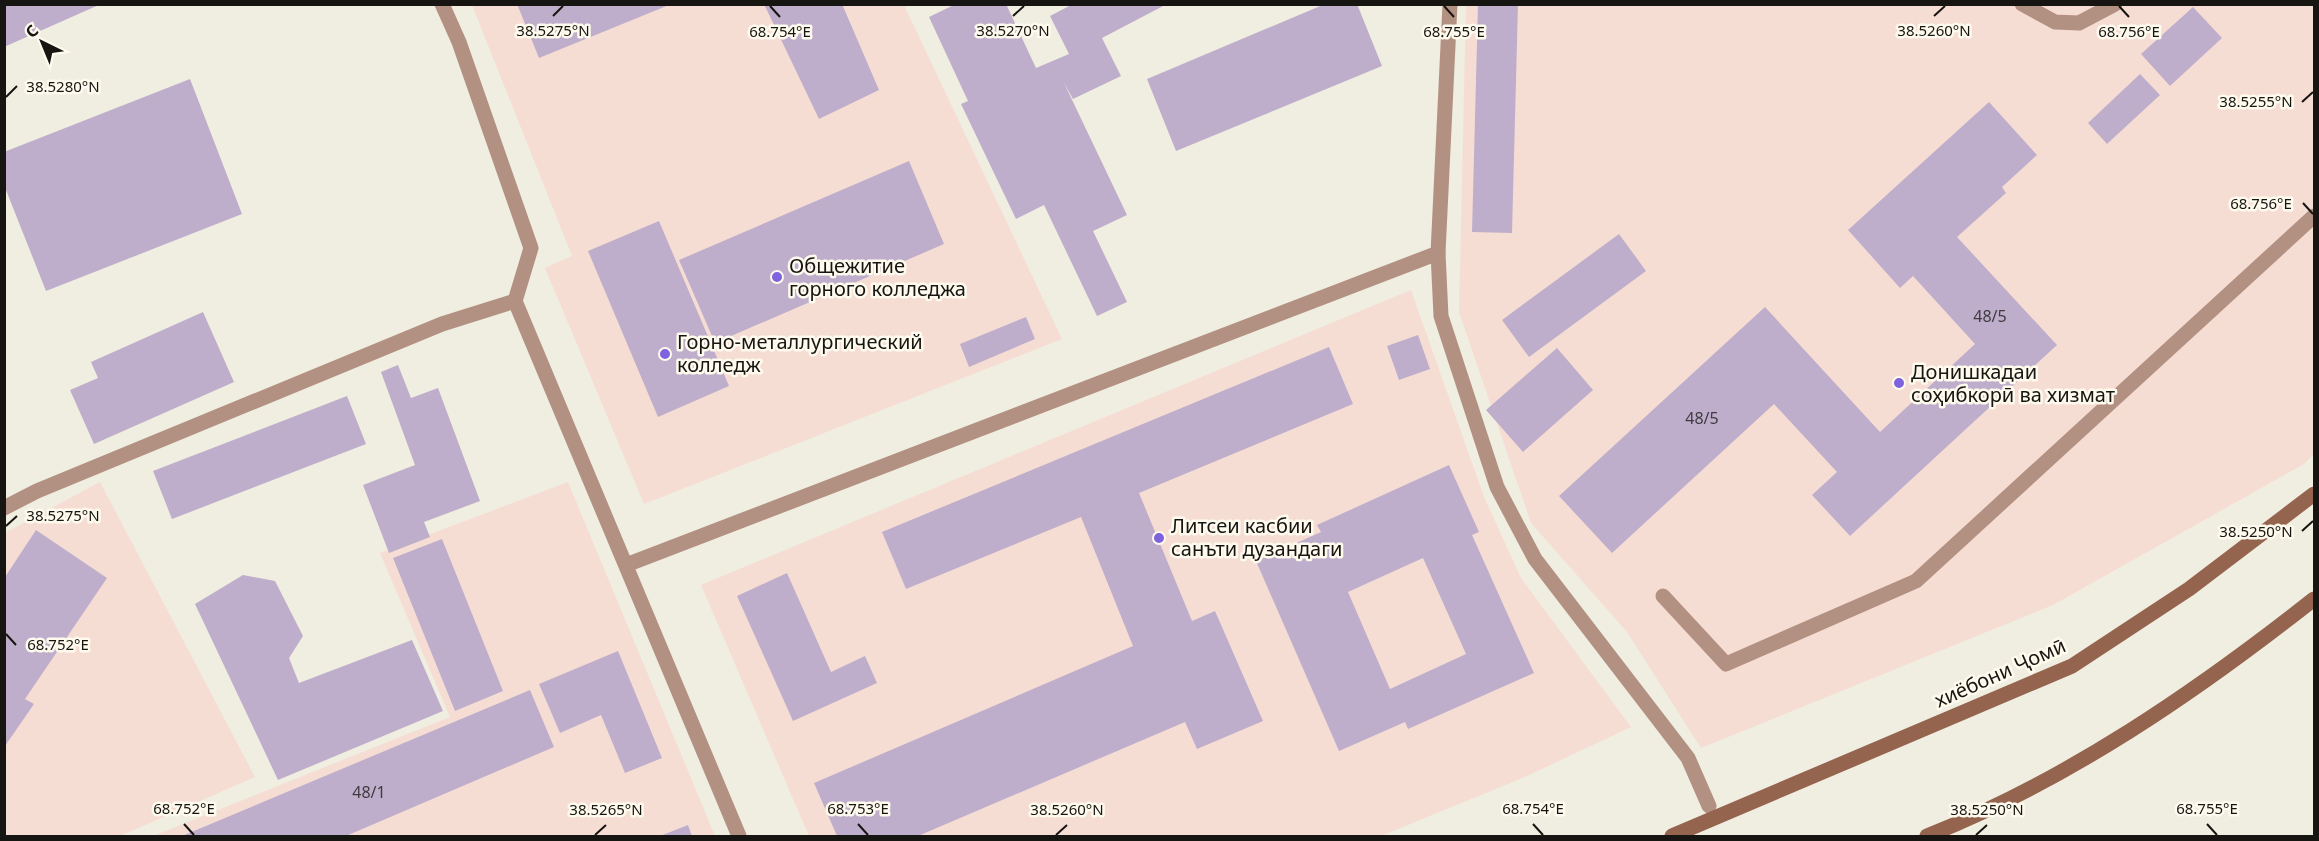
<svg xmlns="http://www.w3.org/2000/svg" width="2319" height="841" font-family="'Noto Sans',sans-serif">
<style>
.education{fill:#f6ddd4}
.building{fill:#beaecb;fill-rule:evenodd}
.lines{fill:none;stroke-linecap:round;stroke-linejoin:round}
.service{stroke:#b39182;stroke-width:15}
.minor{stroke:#b39182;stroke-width:15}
.secondary{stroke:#95644f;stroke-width:15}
.ticks{fill:none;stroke:#161511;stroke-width:2}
.poi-dot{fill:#7f62dd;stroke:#fefaee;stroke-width:2}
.labels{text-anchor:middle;stroke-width:5;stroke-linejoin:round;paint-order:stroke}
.number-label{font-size:16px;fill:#403b40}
.poi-label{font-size:20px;fill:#161511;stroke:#fefaee;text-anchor:start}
.street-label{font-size:20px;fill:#161511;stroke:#fefaee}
.ticks-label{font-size:15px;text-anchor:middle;fill:#161511;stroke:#fefaee;stroke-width:5;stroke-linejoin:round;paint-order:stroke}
</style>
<rect width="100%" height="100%" fill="#f0ede1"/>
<!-- education -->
<path class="education" d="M472,5H904L1062,339L644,504L545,268L572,256Z
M1466,5H2314V454L2304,464L2053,605L1701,748L1627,632L1531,523L1459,312Z
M1411,290L1484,497L1521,578L1631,727L1527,776L1381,836H809L701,585Z
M100,482L255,777L120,836H5V533Z
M568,482L715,836H153L450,717L380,553Z"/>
<!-- building -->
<path class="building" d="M4,4H101L4,47Z
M517,4H669V5L539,58Z
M764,4H842L879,90L819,119Z
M956,4H1006L1036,68L1069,54L1050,16L1073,4H1167L1102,38L1121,76L1073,99L1064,83L1127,215L1093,231L1127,302L1097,316L1044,205L1016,219L961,104L968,101L929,17Z
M1325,4H1357L1382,66L1176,151L1147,79Z
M1478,4H1518L1512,233L1472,232Z
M2193,7L2222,38L2170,86L2141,54Z
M2140,74L2160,95L2107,144L2088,123Z
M190,79L242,214L46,291L4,185V152Z
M1989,102L2037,155L2002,187L2006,193L1957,237L2057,345L1850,536L1812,495L1837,472L1774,404L1612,553L1559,496L1765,307L1880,432L1975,344L1913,276L1900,288L1848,230Z
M909,161L944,244L715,343L679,260Z
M659,221L729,386L658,417L588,251Z
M1619,234L1646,271L1529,357L1502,320Z
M203,312L234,382L94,444L70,390L98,378L91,362Z
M1026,317L1035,339L969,367L960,344Z
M1418,335L1430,369L1399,380L1387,346Z
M1329,347L1353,404L1139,493L1192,621L1215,611L1263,721L1197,749L1185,722L918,836H837L814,783L1133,646L1081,517L906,589L882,532Z
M1557,348L1593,390L1523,452L1486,410Z
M398,365L411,398L438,388L480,501L424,522L430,537L389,553L363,485L415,465L381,372Z
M347,396L366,444L172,519L153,471Z
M1449,465L1479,532L1472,535L1534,673L1408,729L1405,722L1339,751L1256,561L1321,532L1317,525ZM1423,558L1466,654L1390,689L1348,592Z
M36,530L107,578L25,699L34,704L5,746V577Z
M442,539L503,691L455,711L393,558Z
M787,573L831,672L865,656L877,683L793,721L737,596Z
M243,575L275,581L303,636L289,658L299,683L412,640L443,711L278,780L195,604Z
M618,651L662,758L625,773L601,715L560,733L539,684Z
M530,690L554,747L346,836H182Z
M688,825L692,836H660Z"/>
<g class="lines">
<!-- service -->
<path class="service" d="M442,4L459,42L531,248L515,301L739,836
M2022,4L2055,22L2079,23L2115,4
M4,508L37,491L442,324L515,301
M626,565L1438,253L1450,4
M1663,596L1726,664L1916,581L2314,216"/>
<!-- minor -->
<path class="minor" d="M1438,253L1441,316L1497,487L1535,559L1688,758L1709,806"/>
<!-- secondary -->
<path class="secondary" d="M1672,836L2072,666L2189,589L2314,494
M1927,836C2068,780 2196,692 2314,599"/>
</g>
<!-- ticks -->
<path class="ticks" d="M770,6L780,17M1444,6L1454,17M2119,6L2129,17M553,16L563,6M1013,16L1024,6M1934,16L1945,6M6,97L17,86M2302,102L2313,92M2303,203L2313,214M6,526L17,516M2302,531L2313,521M6,634L16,645M184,824L194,835M858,824L868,835M1533,824L1543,835M2207,824L2217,835M595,835L606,825M1056,835L1067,825M1976,835L1987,825"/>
<!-- markers -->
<g class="poi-dot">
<circle cx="777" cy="277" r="6"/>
<circle cx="665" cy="354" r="6"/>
<circle cx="1899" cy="383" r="6"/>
<circle cx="1159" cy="538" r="6"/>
</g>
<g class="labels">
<!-- number labels -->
<g class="number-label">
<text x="1990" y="322">48/5</text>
<text x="1702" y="424">48/5</text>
<text x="369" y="798">48/1</text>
</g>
<!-- poi labels -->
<g class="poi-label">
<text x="789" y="273">Общежитие<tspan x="789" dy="23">горного колледжа</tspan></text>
<text x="677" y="349">Горно-металлургический<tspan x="677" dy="23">колледж</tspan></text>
<text x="1911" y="379">Донишкадаи<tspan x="1911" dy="23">соҳибкорӣ ва хизмат</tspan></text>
<text x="1171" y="533">Литсеи касбии<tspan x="1171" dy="23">санъти дузандаги</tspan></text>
</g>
<!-- street labels -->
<g class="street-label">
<text transform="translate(2000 673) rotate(-24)" y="7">хиёбони Ҷомӣ</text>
</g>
</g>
<g class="ticks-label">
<text x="553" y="36">38.5275°N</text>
<text x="1013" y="36">38.5270°N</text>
<text x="1934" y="36">38.5260°N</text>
<text x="2129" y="37">68.756°E</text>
<text x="780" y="37">68.754°E</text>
<text x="1454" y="37">68.755°E</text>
<text x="63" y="92">38.5280°N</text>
<text x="2256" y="107">38.5255°N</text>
<text x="2261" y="209">68.756°E</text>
<text x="63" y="521">38.5275°N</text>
<text x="2256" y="537">38.5250°N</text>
<text x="58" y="650">68.752°E</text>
<text x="184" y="814">68.752°E</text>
<text x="858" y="814">68.753°E</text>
<text x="1533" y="814">68.754°E</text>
<text x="2207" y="814">68.755°E</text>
<text x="606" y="815">38.5265°N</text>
<text x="1067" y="815">38.5260°N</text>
<text x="1987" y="815">38.5250°N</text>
</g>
<!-- border -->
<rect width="2319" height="841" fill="none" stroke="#161511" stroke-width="12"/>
<!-- north arrow -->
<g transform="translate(42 42) rotate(317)" stroke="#fefaee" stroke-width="4.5" paint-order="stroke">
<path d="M0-4.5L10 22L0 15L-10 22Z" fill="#161511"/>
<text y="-9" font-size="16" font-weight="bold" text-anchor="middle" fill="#161511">С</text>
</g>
</svg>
